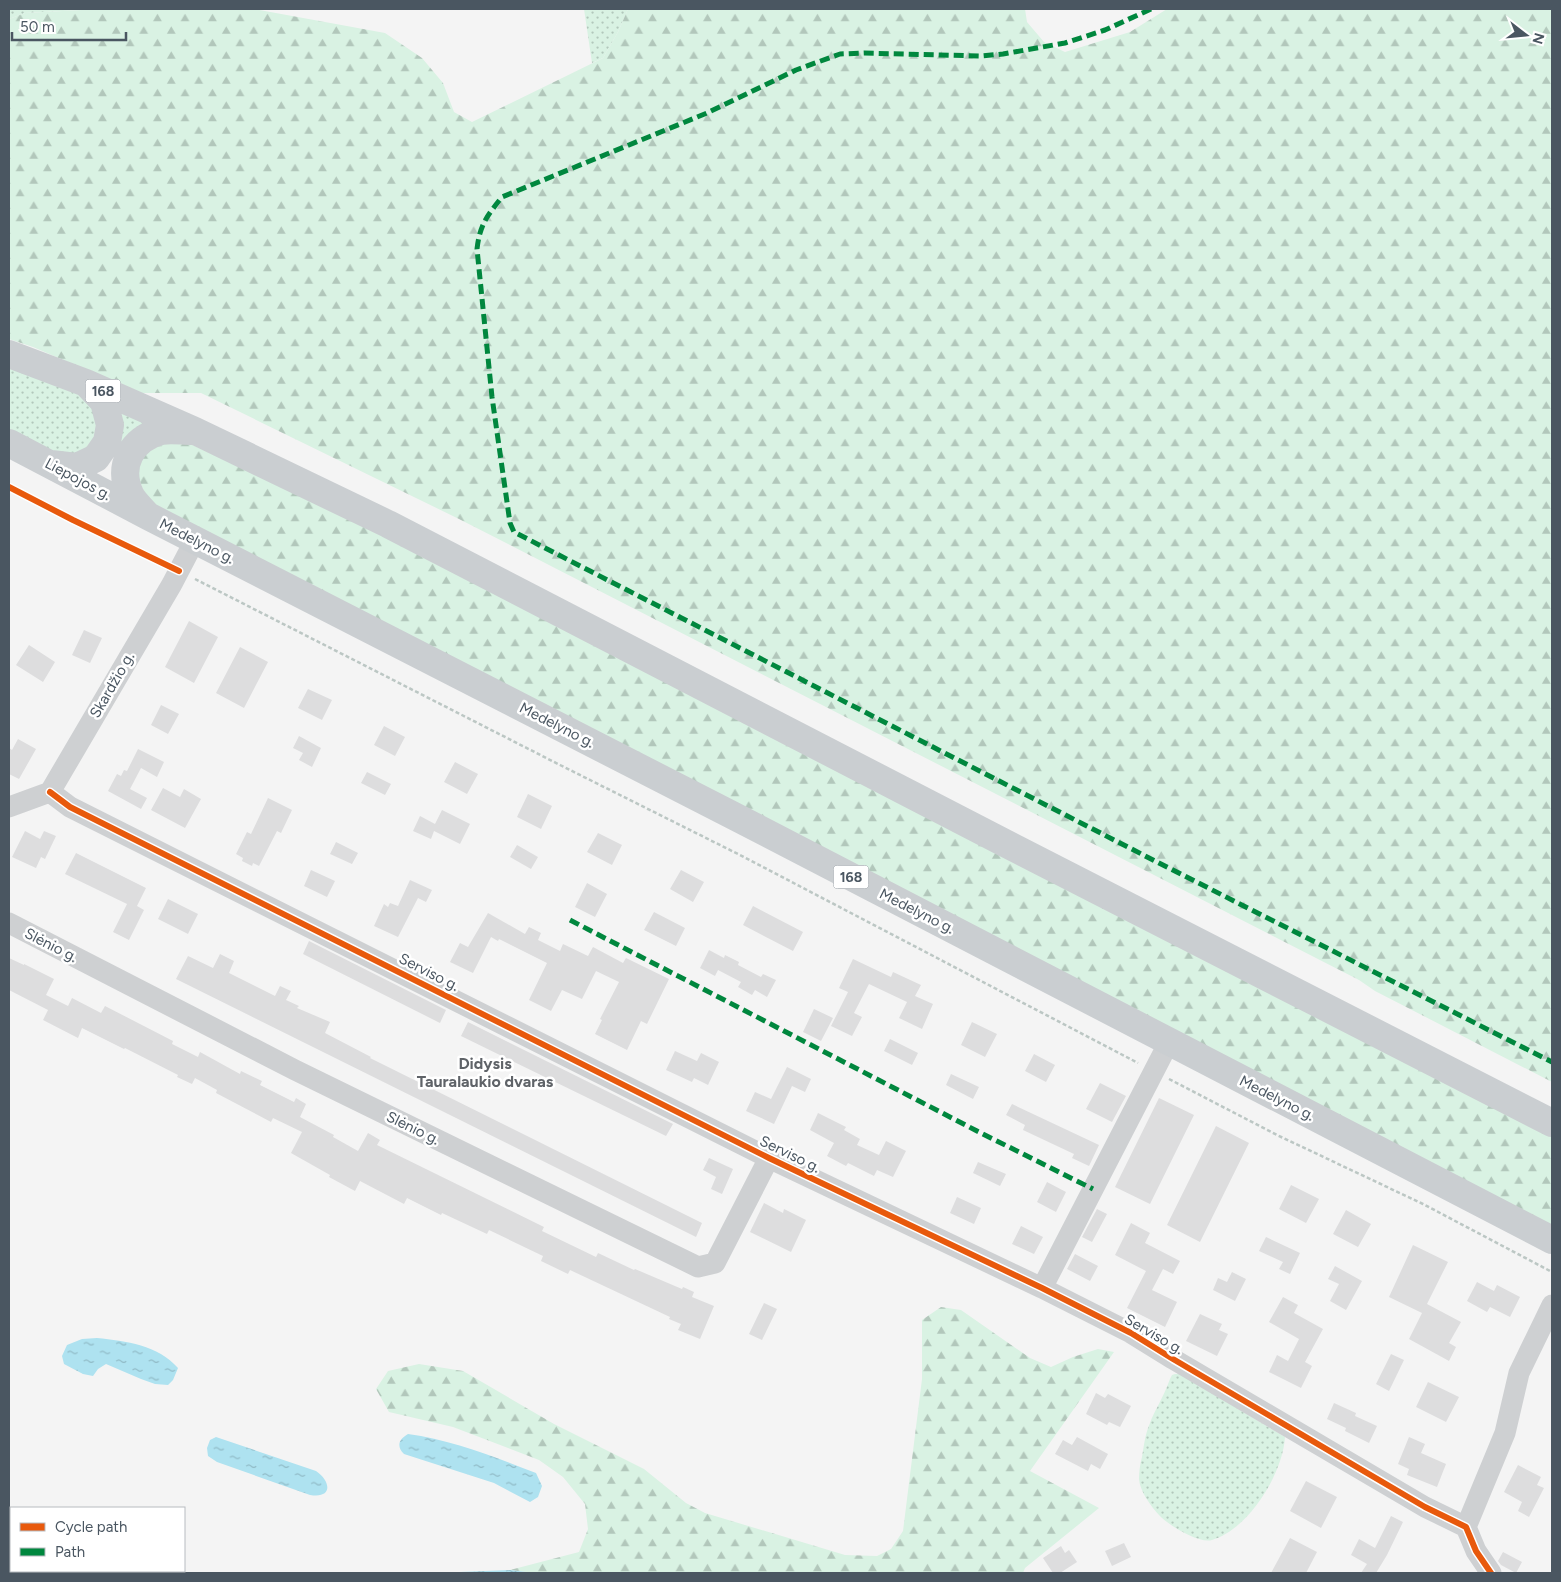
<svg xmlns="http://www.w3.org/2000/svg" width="1561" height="1582" font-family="Figtree,sans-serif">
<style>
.grass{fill:url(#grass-dots)}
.forest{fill:url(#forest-firs)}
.water{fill:url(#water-ripples)}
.building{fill:#ddddde}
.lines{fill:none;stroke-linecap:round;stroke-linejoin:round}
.path{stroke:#bcc7c4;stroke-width:2.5;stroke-dasharray:4 2.5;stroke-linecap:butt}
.minor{stroke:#ced0d2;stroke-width:21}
.major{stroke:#caced1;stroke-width:28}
.quiet{stroke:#00873e;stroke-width:5;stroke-dasharray:10 5;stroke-linecap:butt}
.cycleway-casing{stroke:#fff;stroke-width:9}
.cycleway{stroke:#e8590c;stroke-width:6}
.labels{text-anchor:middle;stroke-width:5;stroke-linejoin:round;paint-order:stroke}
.shield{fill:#fff;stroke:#808990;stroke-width:1}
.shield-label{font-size:14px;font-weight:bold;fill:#4a5661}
.street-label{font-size:15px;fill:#4a5661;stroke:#fff}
.neighbourhood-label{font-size:16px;font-weight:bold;fill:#5f6368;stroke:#fff}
</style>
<defs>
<pattern id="grass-dots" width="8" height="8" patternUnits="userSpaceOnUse" patternTransform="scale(1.25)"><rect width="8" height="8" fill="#d9f2e3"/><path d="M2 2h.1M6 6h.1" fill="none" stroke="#b2c7bb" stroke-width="1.8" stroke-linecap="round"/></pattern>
<pattern id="forest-firs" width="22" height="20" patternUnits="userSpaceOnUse" patternTransform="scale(1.25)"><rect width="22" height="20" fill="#d9f2e3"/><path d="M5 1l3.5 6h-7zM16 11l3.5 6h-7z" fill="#b2c7bb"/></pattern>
<pattern id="water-ripples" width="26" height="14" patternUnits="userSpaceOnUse" patternTransform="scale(1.25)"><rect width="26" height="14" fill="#aee2f0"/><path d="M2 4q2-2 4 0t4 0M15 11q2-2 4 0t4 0" fill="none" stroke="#90bac6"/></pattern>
</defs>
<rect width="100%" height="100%" fill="#f4f4f4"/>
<!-- grass -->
<path class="grass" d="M9,9H100L25,13L9,19Z
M584,9H628L618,32L603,58L592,63Z
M9,363L90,396L100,439L73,462L9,432Z
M112,404L156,422L120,445Z
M1175,1374H1180L1285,1437C1283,1473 1249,1529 1212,1540C1199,1544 1168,1525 1159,1515C1151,1506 1140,1492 1139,1479C1139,1472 1140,1464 1142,1457C1144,1446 1145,1434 1150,1423C1154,1412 1161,1401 1166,1389C1168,1385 1169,1380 1172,1375Z"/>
<!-- forest -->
<path class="forest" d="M100,9H254L385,33L422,58L443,83L454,112L472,122L603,58L618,32L628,9H1025L1027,22L1044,42L1065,52L1130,32L1167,9H1552V1082L1375,991L1359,980L459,519L201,393H140L33,347L9,339V19L25,13Z
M184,441L375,529L1552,1137V1228L149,504L133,465L148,443Z
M941,1307L961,1310L1030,1358L1051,1367L1073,1357L1098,1349L1114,1352L1030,1471L1099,1508L1025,1568L1023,1573H534L510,1570L579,1552L588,1529L585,1504L563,1477L539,1460L453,1427L389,1412L376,1389L388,1371L419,1364L463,1371L554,1424L644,1469L686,1503L705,1513L845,1555L877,1556L891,1549L903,1531L922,1379V1320Z"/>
<!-- water -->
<path class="water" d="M97,1338C126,1341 158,1345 178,1368L173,1380L168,1385L155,1384L141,1379L106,1364L98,1369L93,1376L83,1374L64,1364L62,1356L67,1345L82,1339Z
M408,1434C452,1440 495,1457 536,1473L542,1486L538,1497L530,1502L494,1483L404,1454C396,1446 399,1439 408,1434Z
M216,1437L316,1471C332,1482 332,1499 310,1495L217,1462L208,1456L207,1448L210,1440Z
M510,1570L534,1573H430H434Z"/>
<!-- building -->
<path class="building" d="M189,621L218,637L194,683L165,667Z
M84,630L102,638L90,663L72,655Z
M29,645L55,662L43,682L16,665Z
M240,647L268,662L244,708L216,693Z
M308,689L332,700L322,720L298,708Z
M161,705L179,714L168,734L151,725Z
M384,726L405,737L395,756L374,745Z
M299,736L321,748L312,767L299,760L303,753L293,748Z
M18,739L36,749L19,779L9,774V748L12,750Z
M138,749L164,762L157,777L141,768L130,789L147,798L141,809L108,791L117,774L121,776L124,770L127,771Z
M455,762L478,774L467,794L444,782Z
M367,772L391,784L385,795L361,783Z
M163,788L180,797L184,789L201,799L185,828L151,810Z
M528,794L552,806L541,829L517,817Z
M268,798L292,810L281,833L277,831L259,866L253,863L252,866L242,861L243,858L236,854L247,832L251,834Z
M442,810L470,824L460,844L434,831L431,839L413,831L420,816L435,824Z
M25,831L40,839L44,831L56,836L45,859L41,857L36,868L12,857Z
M598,833L622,845L612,865L587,852Z
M336,842L358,853L352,864L330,854Z
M517,845L538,857L531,869L510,857Z
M76,853L146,888L137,906L144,910L129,940L113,932L127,904L65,874Z
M311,870L335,881L327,897L304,886Z
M681,870L704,882L693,902L670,889Z
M410,880L432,890L426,902L418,898L398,937L374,926L384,904L388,907L390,903L398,906Z
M587,883L607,894L595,917L575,907Z
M168,899L198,914L188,934L158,919Z
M753,906L803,932L793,951L743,925Z
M654,912L685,928L676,946L644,930Z
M488,913L525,934L529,927L541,933L538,940L560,951L563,944L588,956L593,947L623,963L626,958L669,979L647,1024L641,1021L627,1050L595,1034L602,1020L600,1019L619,982L596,971L582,999L562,990L551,1011L529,1000L547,963L499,939L498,941L491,937L473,973L450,962L460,943L468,947Z
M309,941L446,1010L440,1023L303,954Z
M709,950L724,958L725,955L739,962L738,965L761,977L763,974L776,980L767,997L755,990L752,995L738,987L741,982L718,970L715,976L700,968Z
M220,954L234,961L229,973L275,996L280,986L291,991L286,1000L299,1006L297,1008L330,1022L325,1033L371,1057L370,1058L702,1223L696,1237L176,979L188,956L213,968Z
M9,958L24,965V964L54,979L46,995L68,1006L72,998L101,1013L105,1006L173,1041L172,1044L198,1057L200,1052L240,1074L241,1071L262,1081L260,1085L294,1102L296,1098L306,1104L300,1117L334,1135L333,1137L358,1151L368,1133L380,1140L377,1145L544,1227L542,1231L596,1257L598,1253L634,1270L635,1269L682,1289L683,1287L694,1292L692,1297L714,1306L700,1339L678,1330L681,1324L669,1319L670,1317L570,1270L568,1274L541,1261L543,1256L489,1230L487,1234L442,1213L441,1215L407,1198L404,1204L360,1181L355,1191L329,1177L330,1175L291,1153L302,1132L273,1118L271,1122L216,1093L217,1090L195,1078L192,1084L177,1077L178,1075L125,1048L124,1049L82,1028L78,1038L43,1020L48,1010L9,990Z
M853,959L891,977L893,972L921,985L915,996L933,1004L922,1029L899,1018L907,1002L869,984L854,1013L862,1017L852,1036L831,1026L848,992L839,988Z
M814,1009L833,1018L821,1041L803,1032Z
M468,1022L673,1124L666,1136L461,1036Z
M972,1022L997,1034L985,1057L961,1045Z
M890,1039L918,1053L912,1065L884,1051Z
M675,1051L697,1061L701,1053L719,1062L708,1085L694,1078L692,1082L666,1070Z
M1034,1054L1055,1065L1046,1082L1025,1071Z
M787,1067L811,1079L805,1092L792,1086L774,1124L746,1111L755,1092L771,1099Z
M951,1074L979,1087L973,1099L946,1085Z
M1100,1083L1126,1096L1112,1122L1086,1109Z
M1159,1098L1194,1115L1150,1204L1115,1187Z
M1012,1104L1099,1145L1089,1166L1072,1158L1074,1154L1023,1130L1025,1125L1006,1115Z
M818,1113L846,1127L844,1130L860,1139L857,1145L879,1155L886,1141L906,1151L893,1177L877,1170L874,1176L848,1163L846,1166L827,1156L834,1143L810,1130Z
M1216,1126L1249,1143L1200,1242L1167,1225Z
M709,1158L733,1169L722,1194L711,1189L716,1177L703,1170Z
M978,1162L1006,1174L1000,1186L973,1173Z
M1047,1182L1066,1192L1056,1212L1037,1202Z
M1291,1185L1319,1199L1306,1223L1279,1209Z
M957,1197L981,1208L974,1224L950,1213Z
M764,1203L783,1213L784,1209L806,1220L791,1252L750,1232Z
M1097,1209L1107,1214L1092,1242L1082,1237Z
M1346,1210L1371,1224L1358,1247L1333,1234Z
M1131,1223L1150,1233L1145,1243L1180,1261L1173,1274L1163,1269L1152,1290L1177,1302L1165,1327L1127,1308L1146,1271L1115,1255Z
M1021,1226L1043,1237L1034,1254L1012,1244Z
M1266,1237L1300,1253L1290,1274L1279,1269L1283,1262L1259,1251Z
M1413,1245L1448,1262L1427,1304L1461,1322L1449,1343L1456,1347L1449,1361L1409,1339L1422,1313L1389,1297Z
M1075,1254L1098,1266L1090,1281L1067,1269Z
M1335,1266L1362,1281L1346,1310L1330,1301L1339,1284L1328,1279Z
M1232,1272L1246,1279L1235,1301L1213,1290L1218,1278L1227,1282Z
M1477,1282L1494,1291L1497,1285L1520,1297L1510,1317L1490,1307L1487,1312L1467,1301Z
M1283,1297L1298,1305L1294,1313L1323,1329L1305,1362L1312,1366L1301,1388L1269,1372L1277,1355L1288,1361L1299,1339L1269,1322Z
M764,1303L777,1309L762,1340L749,1334Z
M1200,1314L1222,1324L1219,1330L1228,1334L1217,1356L1186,1341Z
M1391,1354L1404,1360L1389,1391L1376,1384Z
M1428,1382L1459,1397L1446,1422L1416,1407Z
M1096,1393L1105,1398L1108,1394L1131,1406L1120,1427L1109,1422L1107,1425L1086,1414Z
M1334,1403L1356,1413L1355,1416L1377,1426L1369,1443L1345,1431L1346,1428L1327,1419Z
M1077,1437L1108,1454L1100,1469L1091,1464L1088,1471L1055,1454L1063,1440L1072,1445Z
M1409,1437L1425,1444L1421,1453L1446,1464L1437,1487L1407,1475L1409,1469L1398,1464Z
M1518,1465L1541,1477L1537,1485L1544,1488L1529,1517L1518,1511L1522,1502L1504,1492Z
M1306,1481L1337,1497L1321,1528L1290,1511Z
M1391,1516L1403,1522L1387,1555L1376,1573H1361L1367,1564L1351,1555L1359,1539L1375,1548Z
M1290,1538L1317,1552L1306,1573H1271Z
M1124,1543L1131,1557L1112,1566L1105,1551Z
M1061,1546L1065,1553L1069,1550L1077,1562L1060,1573H1053L1043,1558Z
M1503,1552L1522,1562L1516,1573L1501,1565L1498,1561Z"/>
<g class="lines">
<!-- path -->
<path class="path" d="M195,579L560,765L740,855L1138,1063
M1169,1079L1277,1135L1423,1204L1552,1272"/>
<!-- minor -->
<path class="minor" d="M50,792L70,807L769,1158L1042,1288L1131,1333L1173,1359L1425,1507L1466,1527L1476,1551L1491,1573
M9,807L50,792L172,584L195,540
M9,923L295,1070L698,1267L715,1263L769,1158
M1042,1288L1169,1042
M1466,1527L1505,1433L1519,1373L1552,1305"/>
<!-- major -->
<path class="major" d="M9,354L86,383L195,431L388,524L999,840L1552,1123
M9,443L148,516L732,815L1552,1240
M51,464L77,467L96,458L107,442L110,425L104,402L87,384
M147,515C141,508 133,501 130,494C117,465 132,439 161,431C170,429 182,431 192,431"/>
<!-- quiet -->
<path class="quiet" d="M1151,9L1105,30L1065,43L1003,54L981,56L864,53L840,54L796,70L707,113L502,197C487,216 480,224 477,249L492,397L510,523L514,532L1157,862L1552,1062
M570,920L977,1131L1093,1189"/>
<defs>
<path id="cycleway" d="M9,487L73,520L179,571
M50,792L70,807L769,1158L1042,1288L1131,1333L1173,1359L1425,1507L1466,1527L1476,1551L1491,1573"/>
</defs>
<!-- cycleway casing -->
<use href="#cycleway" class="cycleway-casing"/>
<!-- cycleway -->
<use href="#cycleway" class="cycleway"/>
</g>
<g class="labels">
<!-- shield labels -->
<g class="shield">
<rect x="85.5" y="379.5" width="35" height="23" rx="4"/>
<rect x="833.5" y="865.5" width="35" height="23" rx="4"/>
</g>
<g class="shield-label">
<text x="103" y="396">168</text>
<text x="851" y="882">168</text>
</g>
<!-- street labels -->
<g class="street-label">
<text transform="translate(78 479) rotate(28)" y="5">Liepojos g.</text>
<text transform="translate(197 541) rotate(27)" y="5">Medelyno g.</text>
<text transform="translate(112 685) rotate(-60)" y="5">Skardžio g.</text>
<text transform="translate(557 725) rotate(27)" y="5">Medelyno g.</text>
<text transform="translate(917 911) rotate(27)" y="5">Medelyno g.</text>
<text transform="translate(51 945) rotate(27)" y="5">Slėnio g.</text>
<text transform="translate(429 972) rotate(27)" y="5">Serviso g.</text>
<text transform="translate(1277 1098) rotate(27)" y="5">Medelyno g.</text>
<text transform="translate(413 1128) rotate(26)" y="5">Slėnio g.</text>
<text transform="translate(790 1154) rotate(26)" y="5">Serviso g.</text>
<text transform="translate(1154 1334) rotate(30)" y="5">Serviso g.</text>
</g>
<!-- neighbourhood labels -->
<g class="neighbourhood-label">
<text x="485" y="1069">Didysis<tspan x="485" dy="18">Tauralaukio dvaras</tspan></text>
</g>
</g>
<!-- border -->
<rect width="1561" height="1582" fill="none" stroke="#4a5661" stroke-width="20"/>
<!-- legend -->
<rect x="10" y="1507" width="175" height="65" fill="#ffffff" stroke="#b7bbc0"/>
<rect x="20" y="1523" width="25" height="8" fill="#e8590c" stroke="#b7bbc0"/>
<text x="55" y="1532" font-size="15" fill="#4a5661">Cycle path</text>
<rect x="20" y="1548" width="25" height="8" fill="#00873e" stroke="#b7bbc0"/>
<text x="55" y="1557" font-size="15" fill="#4a5661">Path</text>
<!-- north arrow -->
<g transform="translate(1526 35) rotate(106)" stroke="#ffffff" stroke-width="4" paint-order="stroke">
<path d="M0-4L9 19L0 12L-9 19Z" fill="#4a5661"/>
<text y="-8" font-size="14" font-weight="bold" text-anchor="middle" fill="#4a5661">N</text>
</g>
<!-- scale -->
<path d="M12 32v8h114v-8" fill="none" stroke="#4a5661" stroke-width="2.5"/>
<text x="20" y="32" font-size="15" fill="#4a5661" stroke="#ffffff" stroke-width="4" paint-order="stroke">50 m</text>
</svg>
